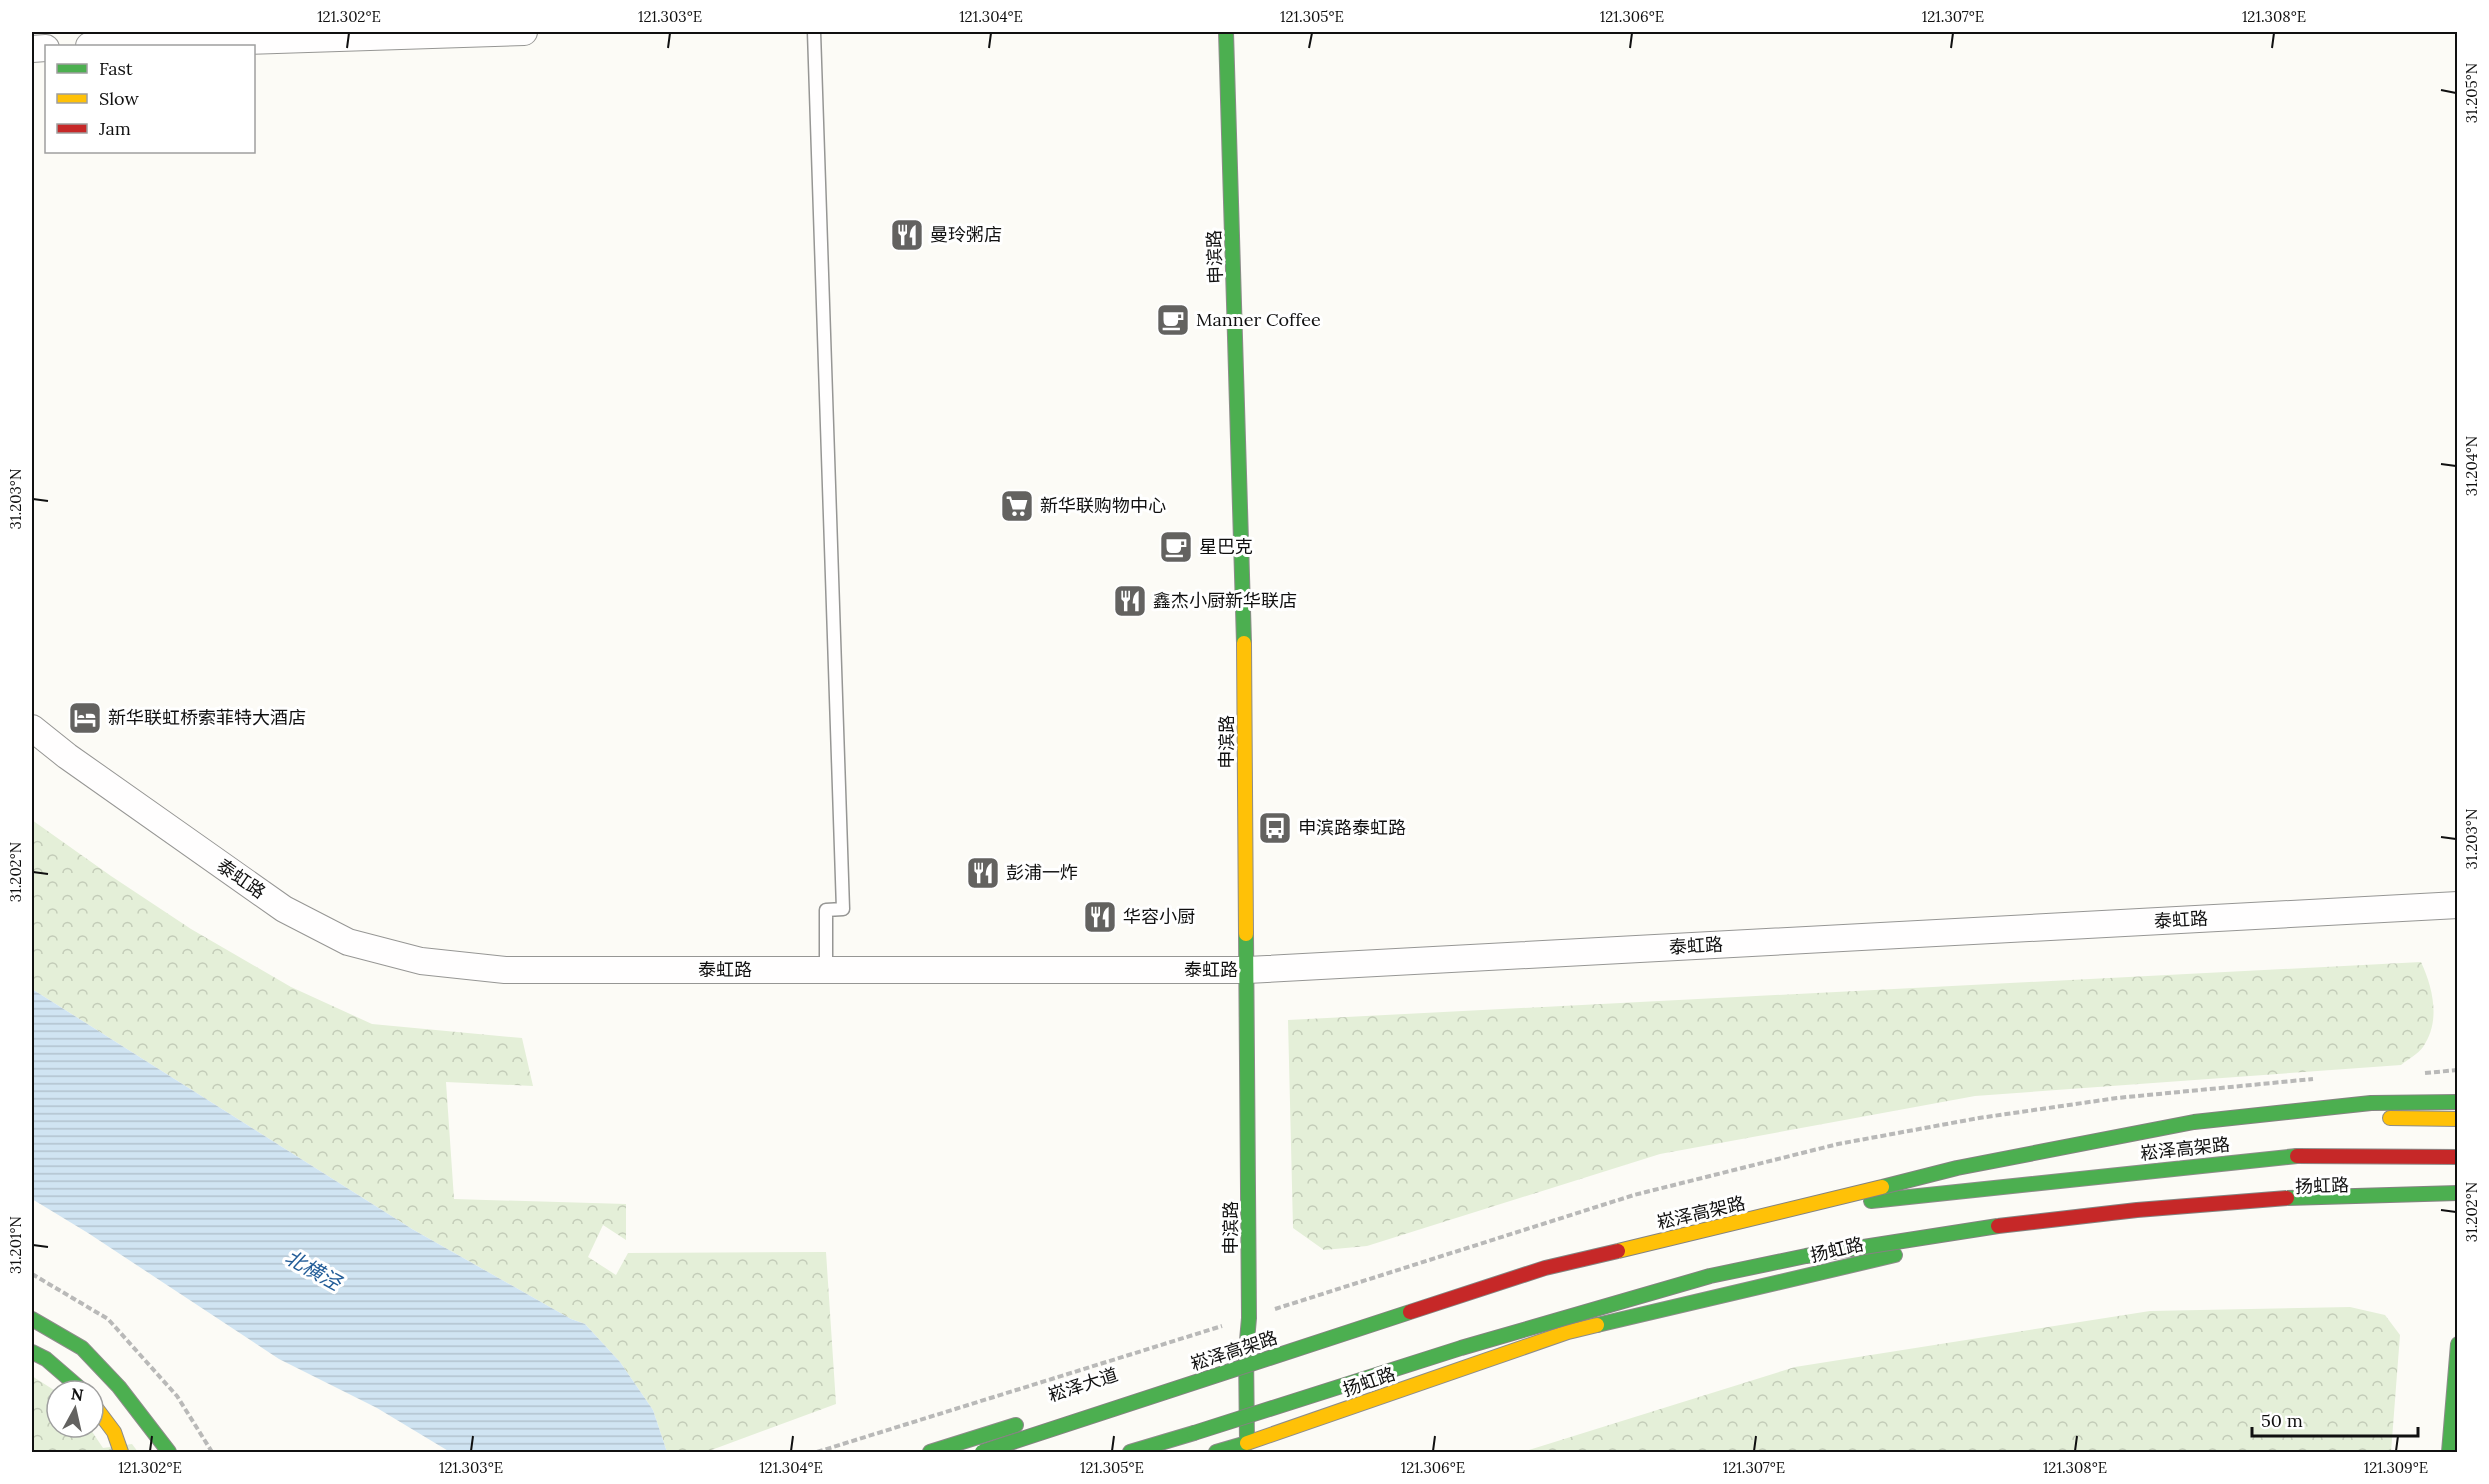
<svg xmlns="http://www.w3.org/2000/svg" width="2489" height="1484" font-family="Lora,'Noto Sans SC',serif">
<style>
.park{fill:url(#park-crowns)}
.water{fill:url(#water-rules)}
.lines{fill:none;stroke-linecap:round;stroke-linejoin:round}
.lane-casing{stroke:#969694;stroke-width:15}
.street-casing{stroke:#969694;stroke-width:28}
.fast-casing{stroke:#8d8c8a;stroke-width:16}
.slow-casing{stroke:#8d8c8a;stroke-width:16}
.jam-casing{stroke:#8d8c8a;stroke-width:16}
.path{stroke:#b9b9b8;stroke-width:4;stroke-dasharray:6 3;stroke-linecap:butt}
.lane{stroke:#fffefe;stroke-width:12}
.street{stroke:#fffefe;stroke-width:26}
.fast{stroke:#4caf50;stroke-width:14}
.slow{stroke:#ffc107;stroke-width:14}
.jam{stroke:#c62828;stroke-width:14}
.fast-bridge-casing{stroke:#848381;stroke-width:16;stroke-linecap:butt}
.slow-bridge-casing{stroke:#848381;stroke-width:16;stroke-linecap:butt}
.jam-bridge-casing{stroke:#848381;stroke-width:16;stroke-linecap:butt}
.fast-bridge{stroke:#4caf50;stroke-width:14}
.slow-bridge{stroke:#ffc107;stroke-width:14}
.jam-bridge{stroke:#c62828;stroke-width:14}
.ticks{fill:none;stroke:#101010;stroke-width:2}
.labels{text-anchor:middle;stroke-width:6;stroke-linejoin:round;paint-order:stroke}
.poi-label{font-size:18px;fill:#101010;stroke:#fff;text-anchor:start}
.street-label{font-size:18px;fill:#101010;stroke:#fff}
.water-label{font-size:20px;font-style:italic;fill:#235d98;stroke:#fff}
.neatline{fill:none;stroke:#101010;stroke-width:2}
.ticks-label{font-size:15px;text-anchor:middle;fill:#101010}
</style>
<defs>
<pattern id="park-crowns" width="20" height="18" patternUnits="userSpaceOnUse" patternTransform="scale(1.5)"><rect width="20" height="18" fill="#e4efd8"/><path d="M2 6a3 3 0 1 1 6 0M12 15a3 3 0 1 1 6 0" fill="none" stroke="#c3ccb8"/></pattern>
<pattern id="water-rules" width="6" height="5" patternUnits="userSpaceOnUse" patternTransform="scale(1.5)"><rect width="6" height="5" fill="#d0e4f2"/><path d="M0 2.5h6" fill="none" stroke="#b2c3ce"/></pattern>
</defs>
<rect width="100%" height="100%" fill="#fcfbf6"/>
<!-- park -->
<path class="park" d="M32,820L111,876L191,929L291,987L372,1024L522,1038L533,1086L446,1082L454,1199L626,1204V1240L603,1225L588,1257L616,1275L628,1253L826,1252L836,1404L706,1452H667L653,1410L620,1362L585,1324L571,1319L412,1229L32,989Z
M2421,962C2433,988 2441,1021 2423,1047C2418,1054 2408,1059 2401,1065L1975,1096L1660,1154L1367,1246L1324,1250L1293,1228L1288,1020Z
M2350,1307L2385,1315L2400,1335L2391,1452H1522L1795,1367L2150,1311Z
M32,1376L57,1392V1427H89L103,1448L132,1444L138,1452H32Z"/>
<!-- water -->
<path class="water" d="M32,989L412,1229L571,1319L585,1324L620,1362L653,1410L667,1452H450L377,1408L279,1359L88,1233L32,1199Z"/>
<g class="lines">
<defs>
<path id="lane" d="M814,32L843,909L826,910V970"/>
<path id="street" d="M89,46L524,32
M32,49L46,48
M32,728L67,756L284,909L348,942L421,961L505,970H1247L2458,905"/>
<path id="fast" d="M1226,32L1244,643
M1246,934L1249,1318L1246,1352L1247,1442
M1871,1201L2297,1156
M32,1319L82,1348L119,1387L169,1452
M1597,1325L1895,1255
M32,1352L46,1359L83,1391
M930,1452L1016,1425
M1130,1452L1194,1433
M1216,1452L1247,1443
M2449,1452L2458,1344"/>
<path id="slow" d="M1244,643L1246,934
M2390,1118L2458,1119
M93,1404L114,1432L121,1452
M1247,1443L1568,1332L1597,1325"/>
<path id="jam" d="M2297,1156L2458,1157"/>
</defs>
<!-- lane casing -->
<use href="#lane" class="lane-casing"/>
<!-- street casing -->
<use href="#street" class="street-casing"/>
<!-- fast casing -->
<use href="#fast" class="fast-casing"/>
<!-- slow casing -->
<use href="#slow" class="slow-casing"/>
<!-- jam casing -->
<use href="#jam" class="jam-casing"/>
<!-- path -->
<path class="path" d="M2425,1073L2458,1070
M32,1274L108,1319L177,1396L212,1452
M1275,1309L1634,1195L1838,1144L1979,1118L2117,1098L2313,1079
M817,1452L1222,1326"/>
<!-- lane -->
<use href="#lane" class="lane"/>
<!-- street -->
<use href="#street" class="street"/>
<!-- fast -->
<use href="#fast" class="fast"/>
<!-- slow -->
<use href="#slow" class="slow"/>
<!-- jam -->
<use href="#jam" class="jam"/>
<defs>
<path id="fast-bridge" d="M1882,1187L1957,1168L2194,1122L2371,1103L2458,1102
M2287,1198L2458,1193
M1194,1433L1461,1348L1710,1276L1806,1256L1998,1226
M982,1452L1410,1312"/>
<path id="slow-bridge" d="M1618,1251L1882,1187"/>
<path id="jam-bridge" d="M1998,1226L2137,1210L2287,1198
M1410,1312L1545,1268L1618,1251"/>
</defs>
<!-- fast-bridge casing -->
<use href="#fast-bridge" class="fast-bridge-casing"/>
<!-- slow-bridge casing -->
<use href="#slow-bridge" class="slow-bridge-casing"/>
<!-- jam-bridge casing -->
<use href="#jam-bridge" class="jam-bridge-casing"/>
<!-- fast-bridge -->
<use href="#fast-bridge" class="fast-bridge"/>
<!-- slow-bridge -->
<use href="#slow-bridge" class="slow-bridge"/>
<!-- jam-bridge -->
<use href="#jam-bridge" class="jam-bridge"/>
</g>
<!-- ticks -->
<path class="ticks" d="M347,48L349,33M668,48L670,33M989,48L991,33M1309,48L1312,33M1630,48L1632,33M1951,48L1953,33M2272,48L2274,33M2441,90L2456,93M2441,464L2456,466M33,499L48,501M2441,837L2456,839M33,872L48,874M2441,1210L2456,1212M33,1245L48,1247M150,1451L152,1436M471,1451L473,1436M791,1451L793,1436M1112,1451L1114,1436M1433,1451L1435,1436M1754,1451L1756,1436M2075,1451L2077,1436M2396,1451L2398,1436"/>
<!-- icons -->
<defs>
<symbol id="restaurant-square" viewBox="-11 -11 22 22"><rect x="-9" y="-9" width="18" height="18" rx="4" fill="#636260" stroke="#fff"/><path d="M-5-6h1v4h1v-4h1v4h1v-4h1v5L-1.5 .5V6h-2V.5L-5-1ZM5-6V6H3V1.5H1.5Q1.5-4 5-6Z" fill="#fff"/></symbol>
<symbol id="cafe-square" viewBox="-11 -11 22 22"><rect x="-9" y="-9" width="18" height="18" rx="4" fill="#636260" stroke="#fff"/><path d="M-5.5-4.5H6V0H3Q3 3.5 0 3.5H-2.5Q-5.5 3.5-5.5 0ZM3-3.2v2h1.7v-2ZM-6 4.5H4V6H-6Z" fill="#fff"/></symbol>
<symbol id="supermarket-square" viewBox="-11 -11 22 22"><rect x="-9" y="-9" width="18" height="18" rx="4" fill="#636260" stroke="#fff"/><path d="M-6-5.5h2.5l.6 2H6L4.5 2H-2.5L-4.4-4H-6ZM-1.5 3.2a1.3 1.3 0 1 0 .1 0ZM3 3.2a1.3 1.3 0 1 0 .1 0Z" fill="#fff"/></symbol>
<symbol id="hotel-square" viewBox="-11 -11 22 22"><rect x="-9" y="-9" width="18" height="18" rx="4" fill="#636260" stroke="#fff"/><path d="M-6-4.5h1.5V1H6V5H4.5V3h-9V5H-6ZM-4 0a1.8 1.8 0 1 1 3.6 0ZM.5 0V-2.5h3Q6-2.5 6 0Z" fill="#fff"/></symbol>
<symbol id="bus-square" viewBox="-11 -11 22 22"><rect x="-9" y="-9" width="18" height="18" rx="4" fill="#636260" stroke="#fff"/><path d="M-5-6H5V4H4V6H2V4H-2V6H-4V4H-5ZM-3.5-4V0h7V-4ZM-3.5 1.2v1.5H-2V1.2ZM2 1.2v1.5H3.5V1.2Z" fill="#fff"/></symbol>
</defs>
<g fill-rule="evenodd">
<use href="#restaurant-square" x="888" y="216" width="38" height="38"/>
<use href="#cafe-square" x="1154" y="301" width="38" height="38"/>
<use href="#supermarket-square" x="998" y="487" width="38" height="38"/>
<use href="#cafe-square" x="1157" y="528" width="38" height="38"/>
<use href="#restaurant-square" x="1111" y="582" width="38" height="38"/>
<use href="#hotel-square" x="66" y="699" width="38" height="38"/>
<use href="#bus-square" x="1256" y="809" width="38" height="38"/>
<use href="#restaurant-square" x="964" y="854" width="38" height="38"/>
<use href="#restaurant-square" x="1081" y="898" width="38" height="38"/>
</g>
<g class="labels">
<!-- poi labels -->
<g class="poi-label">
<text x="930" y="241">曼玲粥店</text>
<text x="1196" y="326">Manner Coffee</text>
<text x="1040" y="512">新华联购物中心</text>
<text x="1199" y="553">星巴克</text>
<text x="1153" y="607">鑫杰小厨新华联店</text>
<text x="108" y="724">新华联虹桥索菲特大酒店</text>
<text x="1298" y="834">申滨路泰虹路</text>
<text x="1006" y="879">彭浦一炸</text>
<text x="1123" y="923">华容小厨</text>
</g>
<!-- street labels -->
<g class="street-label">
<text transform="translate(1215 257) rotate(-92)" y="6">申滨路</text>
<text transform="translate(1227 742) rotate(-90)" y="6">申滨路</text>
<text transform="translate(241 879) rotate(35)" y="6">泰虹路</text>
<text transform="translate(2181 920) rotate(-3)" y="6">泰虹路</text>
<text transform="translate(1696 946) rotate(-3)" y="6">泰虹路</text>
<text x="725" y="976">泰虹路</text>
<text x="1211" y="976">泰虹路</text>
<text transform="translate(2185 1149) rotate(-6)" y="6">崧泽高架路</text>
<text transform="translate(2322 1186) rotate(-2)" y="6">扬虹路</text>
<text transform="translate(1701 1213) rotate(-13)" y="6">崧泽高架路</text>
<text transform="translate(1231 1228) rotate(-90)" y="6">申滨路</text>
<text transform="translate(1837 1250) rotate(-13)" y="6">扬虹路</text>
<text transform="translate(1234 1351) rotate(-18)" y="6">崧泽高架路</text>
<text transform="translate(1369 1382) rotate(-19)" y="6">扬虹路</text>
<text transform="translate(1083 1385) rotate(-18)" y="6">崧泽大道</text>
</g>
<!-- water labels -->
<g class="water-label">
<text transform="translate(313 1270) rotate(29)" y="7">北横泾</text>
</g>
</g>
<!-- border -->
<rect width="2489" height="1484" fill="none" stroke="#ffffff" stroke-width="66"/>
<!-- legend -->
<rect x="45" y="45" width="210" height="108" fill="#ffffff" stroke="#9f9f9f" stroke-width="1.5"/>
<rect x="57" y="64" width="30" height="9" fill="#4caf50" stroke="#9f9f9f" stroke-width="1.5"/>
<text x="99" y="75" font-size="18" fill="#101010">Fast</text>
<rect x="57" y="94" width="30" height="9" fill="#ffc107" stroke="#9f9f9f" stroke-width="1.5"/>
<text x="99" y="105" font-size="18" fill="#101010">Slow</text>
<rect x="57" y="124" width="30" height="9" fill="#c62828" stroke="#9f9f9f" stroke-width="1.5"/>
<text x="99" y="135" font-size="18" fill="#101010">Jam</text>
<!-- north arrow -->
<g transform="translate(75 1409) rotate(8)"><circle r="28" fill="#ffffff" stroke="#9f9f9f" stroke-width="1.5"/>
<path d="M0-4.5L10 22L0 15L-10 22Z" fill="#636260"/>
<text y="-9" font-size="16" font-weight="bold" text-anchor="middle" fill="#101010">N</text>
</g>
<!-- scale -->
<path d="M2252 1427v9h166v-9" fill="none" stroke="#101010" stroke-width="3"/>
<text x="2261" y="1427" font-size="18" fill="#101010" stroke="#ffffff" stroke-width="4.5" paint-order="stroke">50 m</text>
<rect x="33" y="33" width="2423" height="1418" class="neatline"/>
<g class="ticks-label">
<text x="349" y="22">121.302°E</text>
<text x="670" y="22">121.303°E</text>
<text x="991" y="22">121.304°E</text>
<text x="1312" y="22">121.305°E</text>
<text x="1632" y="22">121.306°E</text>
<text x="1953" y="22">121.307°E</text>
<text x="2274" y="22">121.308°E</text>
<text transform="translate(2472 93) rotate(-90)" y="5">31.205°N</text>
<text transform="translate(2472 466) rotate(-90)" y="5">31.204°N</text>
<text transform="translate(16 499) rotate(-90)" y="5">31.203°N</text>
<text transform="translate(2472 839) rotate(-90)" y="5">31.203°N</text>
<text transform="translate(16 872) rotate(-90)" y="5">31.202°N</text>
<text transform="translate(2472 1212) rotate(-90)" y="5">31.202°N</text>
<text transform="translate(16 1245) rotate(-90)" y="5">31.201°N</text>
<text x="150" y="1473">121.302°E</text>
<text x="471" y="1473">121.303°E</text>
<text x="791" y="1473">121.304°E</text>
<text x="1112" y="1473">121.305°E</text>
<text x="1433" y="1473">121.306°E</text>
<text x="1754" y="1473">121.307°E</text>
<text x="2075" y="1473">121.308°E</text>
<text x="2396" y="1473">121.309°E</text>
</g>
</svg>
